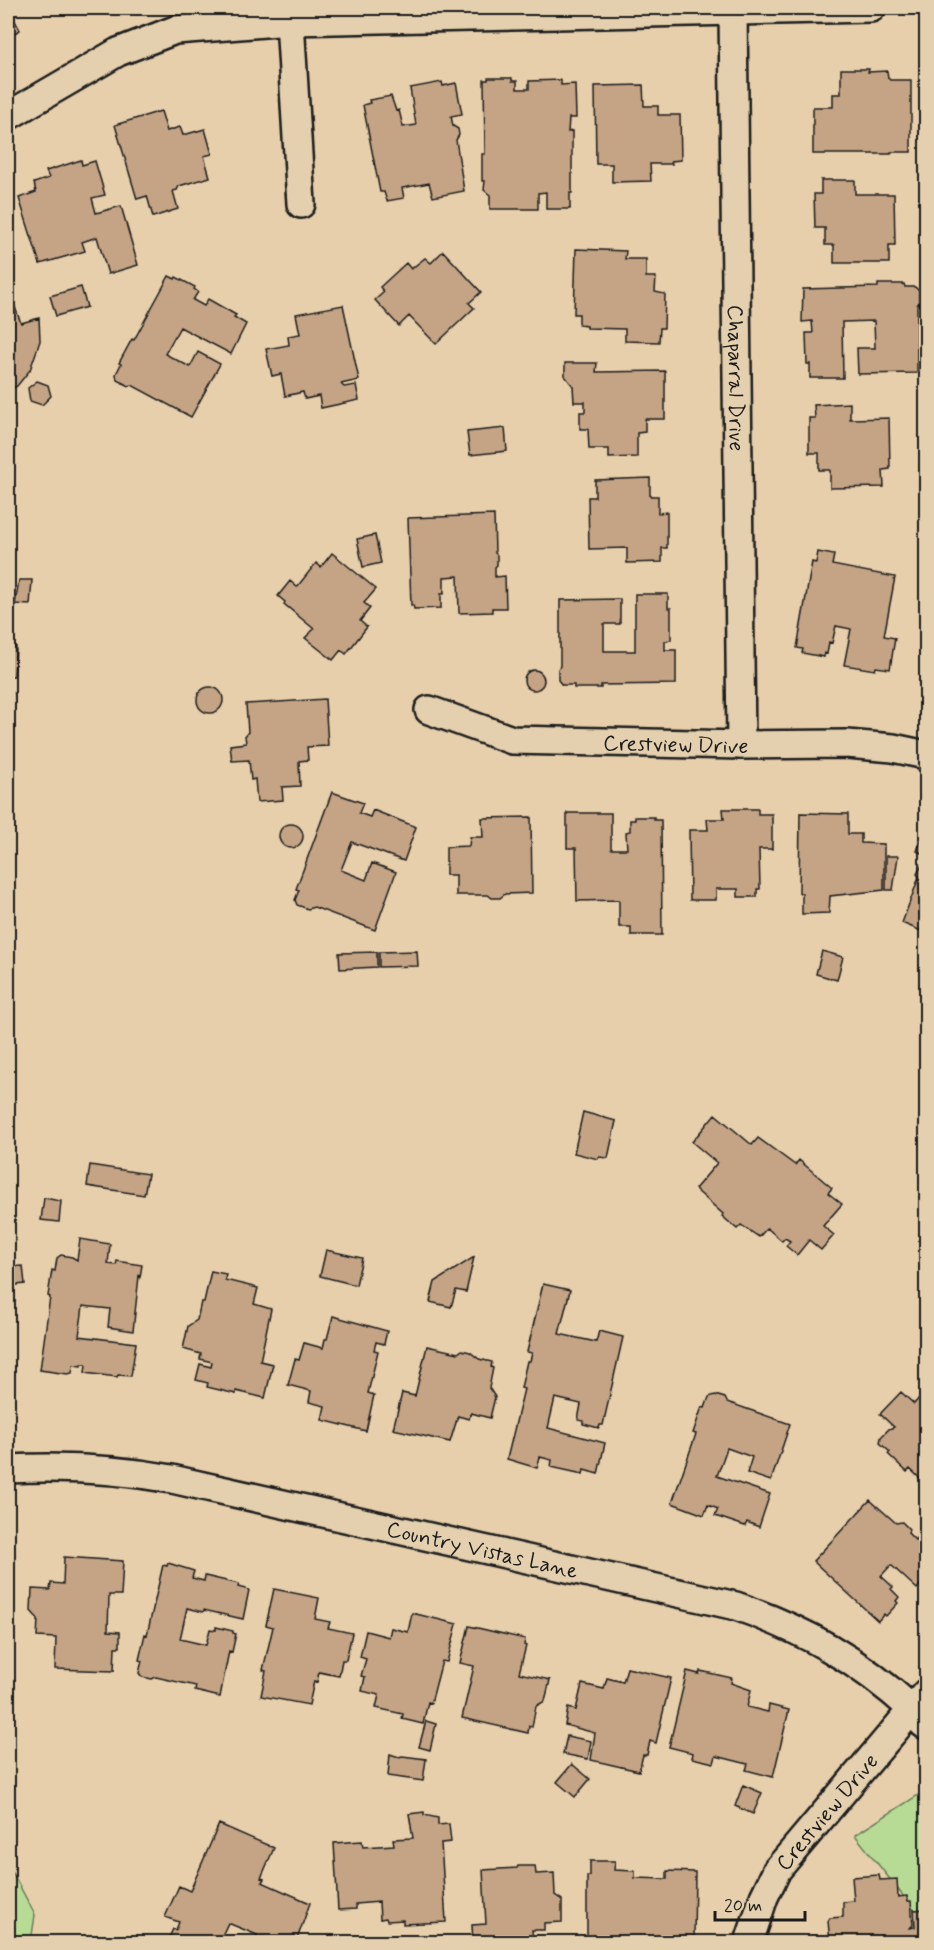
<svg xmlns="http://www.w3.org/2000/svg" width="934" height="1950" font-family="Mynerve,sans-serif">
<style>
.green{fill:#b7db95;stroke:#6a7c58;stroke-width:1.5}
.building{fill:#c4a485;stroke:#1c1c1c;stroke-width:1.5}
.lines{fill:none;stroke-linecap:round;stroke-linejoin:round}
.minor-casing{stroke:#1c1c1c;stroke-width:32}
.tertiary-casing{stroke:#1c1c1c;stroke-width:38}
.minor{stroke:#e4d0ae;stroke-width:27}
.tertiary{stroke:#e4d0ae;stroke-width:33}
.labels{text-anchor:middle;stroke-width:4.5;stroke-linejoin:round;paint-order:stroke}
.street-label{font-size:22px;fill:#1c1c1c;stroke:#e4d0ae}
</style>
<rect width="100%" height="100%" fill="#e7cfac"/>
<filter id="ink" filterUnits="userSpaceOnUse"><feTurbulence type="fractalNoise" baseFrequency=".0167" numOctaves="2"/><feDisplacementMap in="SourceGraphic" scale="12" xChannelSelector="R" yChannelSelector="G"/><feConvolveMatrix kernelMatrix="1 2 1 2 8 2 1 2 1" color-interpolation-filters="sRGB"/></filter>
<g filter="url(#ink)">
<!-- green -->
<path class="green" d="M926,1790V1925L855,1835Z
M8,1864L35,1915L31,1942H8Z"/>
<!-- building -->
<path class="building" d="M8,8L20,30L8,37Z
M841,69H869L868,72L887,71L888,78L890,80H911V152H891V154H813V107H833V94H841Z
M488,78H512V81H517V89H529V81L561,80V85L575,84L576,118H569L568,132L572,131V193H570V209H546V192L538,193V209H490V195L484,190L485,181H482V154H485L484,80H488Z
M442,82L443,86L456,83L462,114L451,116L453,126L458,129L459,135L456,140L464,191L433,197L429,183L402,188L404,198L387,201L384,192H380L363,105L370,103L369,100L391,96L396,111L399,110L403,127L416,125L410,88Z
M643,85L644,106H658V115H680L681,160L671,161L672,164H650L651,181L612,182V164H596L595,86Z
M161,111L167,131L180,127L183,135L205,129L212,154L204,156L210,177L179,186L177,190L173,191L178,209L153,217L147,196L137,199L115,125Z
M81,160L82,165L95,161L105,195L92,198L96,213L121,206L138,265L108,274L97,237L82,242L85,251L40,264L19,198L36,192L34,183L49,178L46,171Z
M821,180H855V194H894L895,245H889V263H834V245H825V228H815L814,194H821Z
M576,249L626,251L625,259H646V277H656L655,292L665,294L664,328H660L659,342L625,341V329L587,328V326L579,325V314H574Z
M443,251L481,292L469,303L474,308L436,344L409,316L399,326L375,300L384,292L380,287L406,263L411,269L425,258L431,263Z
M169,276L175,279L176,277L195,287L194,289L198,292L193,300L204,306L208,299L236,315L234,317L246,324L231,354L180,327L165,354L190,367L198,352L220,364L191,417L132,385L129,386L117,380L116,374L121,364L119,363L132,339L134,340Z
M878,284H904L905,287H915L919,291V303L917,305V373L858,374L857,348H875L874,321L842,322L843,378H810V364H807L806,333H813L812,321L802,322L803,289L878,287Z
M81,287L87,307L56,316L50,296Z
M8,289L21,323L39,318L40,341L30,370L17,386L8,391Z
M343,305L359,380L341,384L344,387L356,385L359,400L321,408L319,396L305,399L303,392L285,396L281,374L272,376L266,349L289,345L288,336L300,334L296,314Z
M565,363H597L596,372L665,371V419H645V432L637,433V457L609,458V449H589L588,429H580V412H585V402H574L573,386L565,376Z
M37,381L48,385L51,396L42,405L30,401L28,388Z
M850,403V419L889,418L890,469L883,470L884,487L830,488V470H819V453H809V418H815L814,405Z
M505,428L507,451L470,455L467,432Z
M650,478V496H658V513L667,512V548H662V562L627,563V548L589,549L588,497H595V480Z
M494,515L495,553L497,555V565L495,567V577L505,576L506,608H492V612L459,613L458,576L444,577V594H441V608L414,609L413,605H411L408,518Z
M375,535L381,563L363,567L357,539Z
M818,552L834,555L832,565L895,577L884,636L895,638L890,669L876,667L875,670L844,665L851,629L836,626L832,643L829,642L827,654L824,653V657L802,653L803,649L797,648L812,562L816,563Z
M332,553L376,589L364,603L370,608L360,621L367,627L346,654L341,650L333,660L305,638L314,629L284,604L285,602L278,596L290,581L297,587L316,563L321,567Z
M19,580H32L30,605L15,604Z
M635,594H668V608H671V640L665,641V650H676V684L601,685V688H574V685H562L558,680V669L560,666V600L620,599V624H604V651H635Z
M8,612H14L9,646L16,647L14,676H8Z
M524 680a10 10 0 1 1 20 0a10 10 0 1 1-20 0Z
M197 700a13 13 0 1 1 26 0a13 13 0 1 1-26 0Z
M8,691L12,692L10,722H8Z
M325,699L328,746L307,747L308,760L299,761L300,786L282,787L283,800L257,802L255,779L251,780L249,760L232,761L230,745L246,743L245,736L248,732L246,704Z
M332,792L363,803L359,813L370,817L373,810L416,827L404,861L352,842L341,870L366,880L372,863L396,872L375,930L314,907L308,909L297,905L295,900L299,890L296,889Z
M723,809H758V814H772V849H759L760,889H757V897H738V889H716V900H690L689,830H708L707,819H724Z
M567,813H611V849H627L626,832L630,831V820H635V817H654V820H661L662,935H631V927H619V900L577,901L576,848H567Z
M800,813L848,814V834H861V843L884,844V890L830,896L829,913L802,914V893H799Z
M531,817L532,893L505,894L500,898H492L488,895H456V875H446V847L469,846L470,837H483L482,818Z
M279 836a12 12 0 1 1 24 0a12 12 0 1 1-24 0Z
M926,826V855L917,851Z
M886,856H898L893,890H886Z
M926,858V933L902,923L919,877L917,874Z
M417,951L418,966L379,967V952Z
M822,951L843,957L837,980L816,974Z
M377,952V967L340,969L339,953Z
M583,1112L616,1121L608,1158L599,1157L598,1159L574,1153Z
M715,1114L752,1145L758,1138L795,1165L799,1160L832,1188L828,1193L842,1204L823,1226L834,1235L821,1250L809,1240L797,1255L786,1246L790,1241L785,1238L782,1241L767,1228L759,1237L741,1225L737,1229L722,1216L723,1214L695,1189L717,1163L692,1142Z
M90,1165L148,1174L144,1195L87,1186Z
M44,1198L61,1201L59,1222L41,1220Z
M80,1239L110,1244L108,1264L116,1265L117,1261L142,1265L140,1277L139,1276L133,1331L108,1327L110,1309L83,1306L79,1336L136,1343L131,1376L118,1375L117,1377L85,1373L86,1364H81V1366L73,1365L72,1373L68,1374L40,1370L50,1297L48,1296L52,1270L55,1271L57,1258L61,1255L72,1257L77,1260Z
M326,1250L362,1258L356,1285L320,1276Z
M474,1257L466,1292L456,1290L451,1307L430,1302L435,1282Z
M23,1266L25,1284L8,1286V1267Z
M211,1271L226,1274L225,1280L258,1288L254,1304L271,1309L260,1361L273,1364L265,1398L236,1391V1394L207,1387L208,1383L196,1380L200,1364L211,1367L212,1362L200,1359L201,1354L183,1349L188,1326L197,1320L201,1302H204Z
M543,1284L570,1290L559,1334L596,1342L599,1331L623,1337L603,1425H600L599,1428L583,1424V1421L578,1420L581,1404L555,1398L548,1428L605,1443L598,1474L584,1470L583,1474L551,1467L552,1460L540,1457L537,1468L507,1459L524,1389L521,1388L527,1361H530L532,1353L527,1352Z
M333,1316L387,1331L384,1344L376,1342L374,1350L378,1351L368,1393L374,1395L366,1431L322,1420L325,1406L309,1402L311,1391L288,1385L295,1359L299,1360L304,1343L323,1348L325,1339H327Z
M427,1346L458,1353L462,1350L470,1352L479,1359L492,1362L491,1367L493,1368L489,1388L495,1397L490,1418L471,1413L469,1419L458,1416L450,1442L393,1429L402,1393L415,1396Z
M926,1390V1484L910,1469L907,1472L888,1454L890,1452L880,1443L881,1437L889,1429L894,1427L880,1414L901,1392L914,1404Z
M715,1395L725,1398L727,1402L790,1424L771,1481L747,1473L752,1457L727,1448L717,1476L770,1494L759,1527L747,1522L745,1526L715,1516L718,1509L708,1505L704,1515L672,1503L696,1434L693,1433L702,1407L705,1408L709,1397Z
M870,1500L896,1523L902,1522L909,1529L908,1533L915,1540L922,1531L926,1535V1578L917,1589L891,1565L881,1576L893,1587L891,1589L899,1597L896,1601L898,1603L886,1616L884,1614L878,1621L813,1561Z
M64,1557L123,1561L121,1595H109L108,1631L120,1632V1647H115L114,1671L55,1669L56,1638L37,1637L38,1619L31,1611L32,1589L50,1590L51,1583L63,1584Z
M168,1563L194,1571L192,1578L204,1581L205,1576L239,1584L238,1587L249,1590L243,1619L204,1610L203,1612L187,1608L180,1639L206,1645L210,1629L216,1630V1627L233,1631V1633L236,1634L232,1652L229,1651L220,1697L195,1691L196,1686L156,1677L152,1679L142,1677L139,1673L142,1661L139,1660L145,1634L147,1635L163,1565L167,1566Z
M274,1589L319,1598L315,1619L330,1622L328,1628L352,1633L346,1660H342L339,1676L319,1672L317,1682L314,1681L309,1705L261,1696L266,1671L263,1670L273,1627L266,1625Z
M412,1613L457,1624L447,1662L442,1661L431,1703L428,1702L423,1724L402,1719L403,1714L376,1708L379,1695L362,1691L365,1677L361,1676L366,1659L360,1657L366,1631L389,1637L391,1628L408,1632Z
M469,1626L525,1639L524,1645L526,1646L519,1673L550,1680L545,1701L536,1706L532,1727L529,1726L528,1733L462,1718L474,1666L460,1663Z
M627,1668L671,1678L656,1743L650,1741L647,1755H643L639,1771L591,1760L595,1733L565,1725L568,1708L576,1710L582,1684L604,1689L607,1678L623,1682Z
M687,1671L699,1674L700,1671L732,1678L731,1683L751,1690L747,1707L768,1712L769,1705L789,1710L773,1777L746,1770L748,1764L716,1756L714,1763L692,1758L693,1753L669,1747Z
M426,1721L436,1724L430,1750L419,1747Z
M567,1736L591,1741L588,1759L563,1754Z
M390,1754L399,1757L402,1756L426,1759L423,1781L388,1776Z
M572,1764L590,1779L575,1797L557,1782Z
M743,1785L762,1793L753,1814L735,1806Z
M424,1812V1815L438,1818V1825L449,1824L451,1842L441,1843L446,1922L403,1924V1920L387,1921L386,1918L380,1919L379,1902L356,1904V1909L338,1910L334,1843L362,1841L363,1847L394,1845L393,1839L413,1838L409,1814Z
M219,1824L274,1848L261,1878L264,1879L262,1882L310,1903L296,1942H254L257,1935L228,1923L219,1942H167L173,1929L176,1930L179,1922L165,1917L179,1886L190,1891Z
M590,1861H615L614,1870L635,1871V1878L667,1879V1871L695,1872L694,1939H653V1942H587V1876H590Z
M518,1866H535L536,1874L554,1873L555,1895L562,1900V1922L544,1923V1930H532L533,1942H473L472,1925L486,1924L483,1870L517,1868Z
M879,1875L880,1880L897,1879L898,1897L907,1896L908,1901H911L913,1925L910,1928L915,1927L914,1910L926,1909V1942H830L828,1921L830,1918L843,1917V1902L854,1901L852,1877Z"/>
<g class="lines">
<defs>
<g id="minor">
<path id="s1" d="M733,10L741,745"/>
<path d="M290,21L301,204"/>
<path d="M8,116L118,52L175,30L290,21L871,8"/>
<path id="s2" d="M429,710L512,740L741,745L847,744L893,748L926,755"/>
<path id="s3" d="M8,1469C64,1466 117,1469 172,1479L736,1606C805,1630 858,1660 912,1709"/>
<path id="s4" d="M749,1942L764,1897L777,1870L926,1693"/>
</g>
<path id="tertiary" d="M912,1709L926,1722"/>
</defs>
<!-- minor casing -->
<use href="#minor" class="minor-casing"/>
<!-- tertiary casing -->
<use href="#tertiary" class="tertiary-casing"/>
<!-- minor -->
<use href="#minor" class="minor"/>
<!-- tertiary -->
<use href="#tertiary" class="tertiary"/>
</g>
</g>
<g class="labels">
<!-- street labels -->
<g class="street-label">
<text dy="8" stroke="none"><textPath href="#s1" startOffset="368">Chaparral Drive</textPath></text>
<text dy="8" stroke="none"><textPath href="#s2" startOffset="252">Crestview Drive</textPath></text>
<text dy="8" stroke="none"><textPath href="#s3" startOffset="483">Country Vistas Lane</textPath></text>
<text dy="8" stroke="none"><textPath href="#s4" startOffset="154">Crestview Drive</textPath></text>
</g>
</g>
<!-- margin -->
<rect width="934" height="1950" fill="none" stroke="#e4d0ae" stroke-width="30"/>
<rect x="15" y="15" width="904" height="1920" fill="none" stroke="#1c1c1c" stroke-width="2" filter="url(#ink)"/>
<!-- scale -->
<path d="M715 1911v9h90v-9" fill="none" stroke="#1c1c1c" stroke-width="3"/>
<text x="724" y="1911" font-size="18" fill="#1c1c1c" stroke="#e4d0ae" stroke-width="4.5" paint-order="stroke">20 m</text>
</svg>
